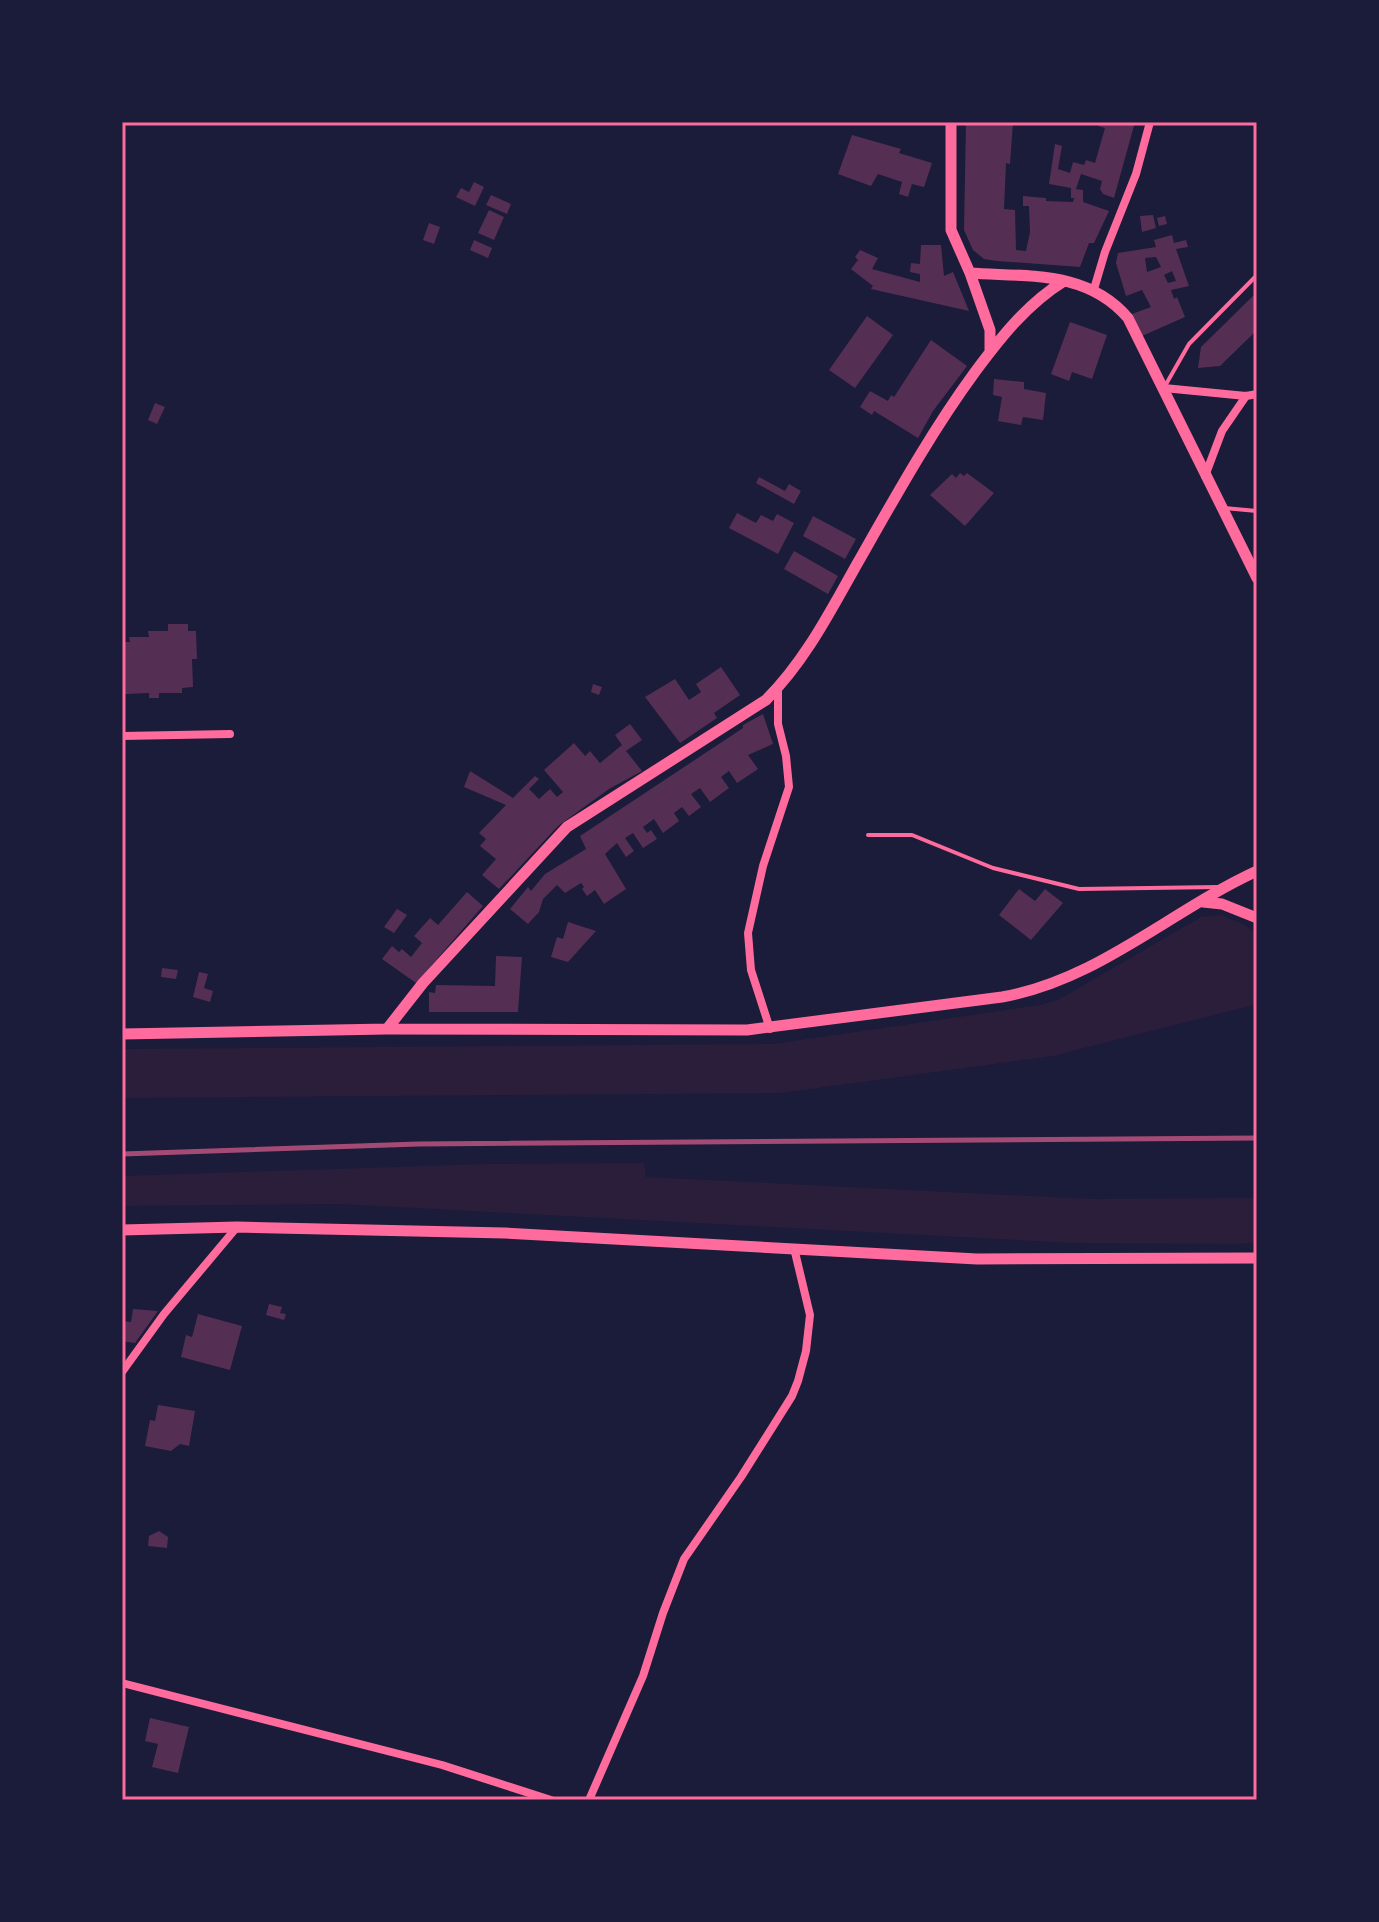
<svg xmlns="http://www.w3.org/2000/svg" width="1379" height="1922" font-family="'Titillium Web',sans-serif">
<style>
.green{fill:#2a1e3b}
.building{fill:#542f53;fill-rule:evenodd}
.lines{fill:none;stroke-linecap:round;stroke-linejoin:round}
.service{stroke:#ff6b9d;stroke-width:4}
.minor{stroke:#ff6b9d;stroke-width:8}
.tertiary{stroke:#ff6b9d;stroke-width:11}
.rail{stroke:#a44b75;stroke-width:5}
.neatline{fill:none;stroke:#ff6b9d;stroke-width:3}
</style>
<rect width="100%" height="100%" fill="#1b1b3a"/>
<!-- green -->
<path class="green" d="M1221,915L1243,924L1257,934V1004L1053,1056L781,1093L122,1098V1049L773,1044L1040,1005L1058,1000L1201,917Z
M644,1163L646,1177L1090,1199L1257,1198V1242L1240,1244L1072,1243L340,1204L122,1206V1176L486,1164Z"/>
<!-- building -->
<path class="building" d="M966,122H1013L1010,164L1006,163L1004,209L1015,210L1016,250L1026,251L1030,232L1029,206H1023V196L1046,198V201L1073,202L1074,198H1071V188L1049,184L1055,144L1062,146L1058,169L1070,173L1073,162L1084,165L1086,160L1095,163L1105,128L1098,126L1099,122H1135L1114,198L1103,194L1100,189L1102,181L1081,174L1076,189L1083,190V202L1109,211L1094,243H1089L1080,267L997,261L984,259L973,250L964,230Z
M852,135L901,149L899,153L932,163L924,187L912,184L908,197L899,194L902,182L878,174L871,186L838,174Z
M474,182L484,187L475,206L456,197L461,188L469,192Z
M491,195L511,204L507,214L486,205Z
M489,210L504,217L494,240L478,233Z
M1153,215L1156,228L1142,232L1140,216Z
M1165,216L1167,224L1159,226L1157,218Z
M429,223L440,227L434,244L423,240Z
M1172,235L1174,243L1186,240L1188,247L1176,249L1189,286L1171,290L1174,299L1177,297L1185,317L1142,336L1132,314L1151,307L1142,290L1126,296L1116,263L1118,253L1156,247L1154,240ZM1156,257L1161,267L1147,272L1145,258ZM1172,271L1176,281L1168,283L1164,275Z
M474,240L492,248L488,258L470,250Z
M921,245H941L944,276L953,272L969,311L871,289L873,286L851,269L858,260L855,257L860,250L878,258L872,269L920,282V274L910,272L911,263L920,264Z
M1257,292V330L1220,366L1198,368L1201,347Z
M867,316L893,335L855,388L829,370Z
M1070,322L1107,335L1092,379L1072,372L1069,381L1051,374Z
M931,340L967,366L933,411L918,438L874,411L872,415L860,407L870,391L888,401L891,395L894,397Z
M994,379L1024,382V389L1046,393L1043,420L1023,417L1021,425L998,421L1002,397L993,395Z
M155,403L165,407L157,424L148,420Z
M960,473L964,476L967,473L994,493L965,526L930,495L952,474L956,478Z
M759,477L785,491L789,484L801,491L794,504L756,483Z
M737,513L756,523L761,515L773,521L777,514L794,523L778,554L729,528Z
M813,516L856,539L845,559L803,536Z
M794,551L838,576L828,594L784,569Z
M168,624H188V631H196L197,659H192L193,687L182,688V693H159V698H149V693L125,694V681H122V642H130L129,637H149L148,631H168Z
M721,667L740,695L714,713L717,718L680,743L645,697L675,679L689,700L701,692L696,684Z
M593,684L602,687L599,695L591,692Z
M763,714L773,744L748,755L758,769L737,783L729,771L721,777L729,788L710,802L700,788L691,794L701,807L689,816L682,807L674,813L679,821L663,833L654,819L643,827L647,833L651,830L657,839L643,848L633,833L625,838L634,851L626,857L617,843L605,854L626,889L604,904L595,890L587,896L582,889L584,887L581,883L565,893L557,885L543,899L539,912L528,924L510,909L528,887L531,891L545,874L586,849L580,836L743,728V725Z
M630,724L642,740L626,751L642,771L609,789L558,826L499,889L482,875L496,859L480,846L486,839L479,833L506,805L464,787L470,771L513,798L535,776L539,779L529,789L539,799L550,789L557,797L563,792L544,770L574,743L585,756L590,751L600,763L622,745L615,735Z
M1019,889L1035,901L1045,889L1063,903L1031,940L999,915Z
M467,892L483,906L416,983L382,959L392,946L399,952L402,949L411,957L422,943L414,936L430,918L438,925Z
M397,909L407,915L394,933L384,927Z
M568,922L596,931L568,962L551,957L557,937L563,939Z
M496,956L522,957L518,1012H429V992L435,993L436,985L495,986Z
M162,968L178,970L176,979L161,977Z
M199,972L208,974L204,988L213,991L210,1002L193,997Z
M269,1304L282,1307L280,1313L286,1314L284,1320L266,1315Z
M133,1309L158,1311L135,1343L122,1341V1321L131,1322Z
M198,1314L242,1326L230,1370L181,1357L186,1335L192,1337Z
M158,1405L195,1411L189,1446L180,1444L171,1451L145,1446L150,1420L155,1421Z
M159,1531L168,1537L167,1548L148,1546L149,1536Z
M150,1718L189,1727L178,1773L152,1767L158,1744L145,1741Z"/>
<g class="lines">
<!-- service -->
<path class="service" d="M1165,386L1189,344L1257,275
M1224,508L1257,511
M868,835H912L993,868L1079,889L1219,887"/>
<!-- minor -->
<path class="minor" d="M1094,289L1105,252L1136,174L1150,122
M1164,388L1246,396L1257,394
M1205,476L1222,431L1246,396
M122,736L230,734
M770,1029L751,970L748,933L763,866L789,787L786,756L778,724V688
M122,1372L164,1314L237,1227
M122,1683L442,1765L551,1800
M589,1800L643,1676L663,1613L684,1559L741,1477L792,1396L798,1381L806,1351L810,1315L794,1248"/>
<!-- tertiary -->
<path class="tertiary" d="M951,122V230L970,273L990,330V350
M970,273C1028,277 1087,270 1128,318L1257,578
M1203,902L1222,904L1257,918
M387,1029L423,983L567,827L766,700C805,661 830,612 857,564C894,499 931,432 975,372C1001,337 1027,304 1064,281
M122,1034L387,1029L747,1030L1002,997C1098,980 1170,911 1257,871
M122,1230L237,1227L505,1233L977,1259L1257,1258"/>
<!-- rail -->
<path class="rail" d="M122,1154L418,1144L1257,1138"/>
</g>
<!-- border -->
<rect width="1379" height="1922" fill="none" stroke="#1b1b3a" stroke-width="248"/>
<rect x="124" y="124" width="1131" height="1674" class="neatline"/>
</svg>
